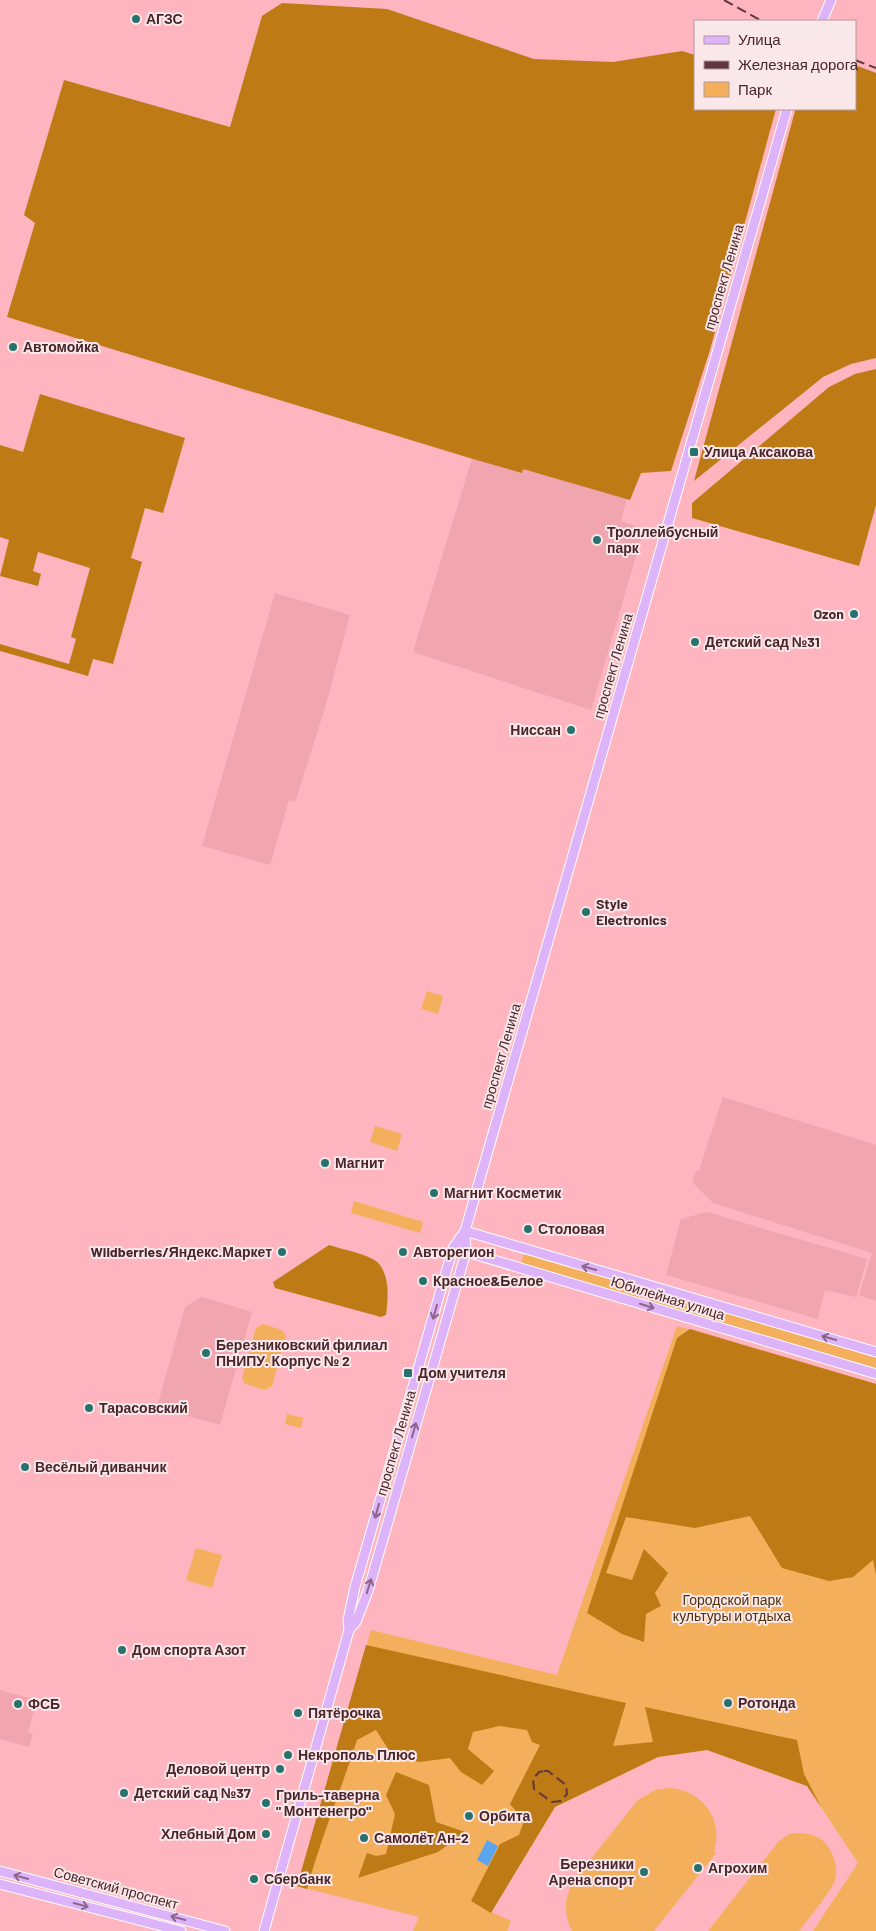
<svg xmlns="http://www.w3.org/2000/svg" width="876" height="1931" font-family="Barlow,sans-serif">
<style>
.built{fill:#f1a5af}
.green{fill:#f3af5b}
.forest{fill:#bd7a15}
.water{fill:#5ba5ef}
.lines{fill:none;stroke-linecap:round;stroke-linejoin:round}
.primary-casing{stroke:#fff;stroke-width:11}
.primary{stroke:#ddb3fa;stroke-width:9}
.rail{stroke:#5f373d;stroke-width:2;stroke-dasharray:10 5;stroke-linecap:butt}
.oneway{stroke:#8c6588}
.poi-dot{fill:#28726e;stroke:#fae7e9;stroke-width:2}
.labels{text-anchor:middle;stroke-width:4;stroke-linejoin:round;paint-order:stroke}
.poi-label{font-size:14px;font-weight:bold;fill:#49262b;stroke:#fae7e9;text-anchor:start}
.street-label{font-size:14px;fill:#49262b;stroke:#fae7e9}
.park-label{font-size:14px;fill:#4d320c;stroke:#fae7e9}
</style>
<rect width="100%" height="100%" fill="#feb5bf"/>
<!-- built -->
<path class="built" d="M474,452L627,497L621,521L644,529L591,710L413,652Z
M275,593L350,615L325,708L295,802L289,800L270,865L202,846Z
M723,1097L876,1145V1301L859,1295L872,1253L713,1203L692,1182L696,1171L699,1170Z
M707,1212L867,1259L856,1297L825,1290L818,1319L666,1275L681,1219Z
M202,1297L252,1312L220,1425L157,1407L185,1307Z
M0,1690L37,1700L28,1732L33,1734L29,1747L0,1739Z"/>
<!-- green -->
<path class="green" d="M427,991L443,996L438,1014L421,1009Z
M375,1126L402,1134L397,1151L370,1142Z
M354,1201L423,1222L420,1233L351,1213Z
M524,1253L640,1288L641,1295L637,1298L521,1264Z
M655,1292L876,1358V1368L652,1302L649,1296Z
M263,1324L282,1330L286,1336L272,1386L265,1390L245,1384L242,1378L256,1328Z
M677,1326L876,1384V1931H813L858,1863L807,1786L707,1750L658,1757L555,1807L491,1912L511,1921L507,1931H413L419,1917L297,1886L371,1630L557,1675Z
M287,1414L303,1418L301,1428L285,1424Z
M196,1548L222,1555L212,1588L186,1580Z
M669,1788C702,1790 724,1819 714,1851L716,1853L654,1931H572C563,1913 564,1895 576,1878L637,1801L655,1790Z
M800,1833C808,1834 816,1835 822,1840C832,1848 839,1867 835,1880C833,1889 807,1921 799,1931H708L779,1841L789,1834Z"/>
<!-- forest -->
<path class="forest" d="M282,3L387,9L534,59L613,62L682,51L695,55V109H776L710,350L671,471L641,473L630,500L523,469L522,473L473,459L7,317L35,223L24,215L64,80L230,127L262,16Z
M855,65L876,73V358L851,364L823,377L694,481L795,111L796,109H855Z
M876,369V505L859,566L692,518V503L829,387L855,374Z
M40,394L185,438L163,513L145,508L131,558L142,562L113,664L93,659L88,676L0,651V644L69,664L76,639L71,637L90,568L38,552L33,571L41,574L38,586L0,576L9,540L0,537V445L23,452Z
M329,1245C340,1249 374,1255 380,1265C390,1279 388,1299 386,1315L381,1317L275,1288L273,1282Z
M690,1329L876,1384V1575L873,1560L853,1577L829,1581L782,1568L750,1516L695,1528L626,1517L606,1573L632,1580L644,1549L668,1573L655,1593L661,1606L646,1614L644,1642L622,1634L587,1613L677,1338Z
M366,1645L626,1703L613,1746L653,1742L645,1707L797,1740L804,1774L821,1807L807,1786L707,1750L658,1757L555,1807L491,1913L471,1901L500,1844L519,1835L524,1821L510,1804L540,1745L532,1742L527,1730L500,1726L473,1732L468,1749L494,1771L482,1785L461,1772L450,1758L419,1762L390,1752L376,1730L357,1740C341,1790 321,1838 307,1889L297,1886Z
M396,1772L429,1785L436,1822L465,1832L438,1852L358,1878L367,1853L376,1856L386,1854L395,1814L386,1795Z"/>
<!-- water -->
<path class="water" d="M487,1840L498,1846L488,1866L477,1860Z"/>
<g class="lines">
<defs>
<path id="primary" d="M822,21L831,0
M465,1231L876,1352
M460,1250L876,1374
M349,1630L356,1622L368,1591L466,1252L465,1231L787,109
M0,1871L225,1931
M0,1884L181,1931
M264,1931L349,1630L348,1620L355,1587L453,1248L465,1231"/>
</defs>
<!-- primary casing -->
<use href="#primary" class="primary-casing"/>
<!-- primary -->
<use href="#primary" class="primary"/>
<!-- rail -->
<path class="rail" d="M724,0L762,21
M855,60L876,68
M544,1771H548L566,1785L567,1794L561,1801L552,1802L534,1789L533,1779L539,1772Z"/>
</g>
<!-- one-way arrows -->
<defs><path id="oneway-shaft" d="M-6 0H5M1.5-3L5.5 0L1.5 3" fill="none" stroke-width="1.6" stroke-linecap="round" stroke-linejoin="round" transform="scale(1.25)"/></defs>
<g class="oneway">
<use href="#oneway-shaft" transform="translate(589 1268) rotate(-164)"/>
<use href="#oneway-shaft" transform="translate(647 1306) rotate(17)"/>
<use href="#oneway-shaft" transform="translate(435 1312) rotate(106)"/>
<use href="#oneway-shaft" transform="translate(829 1338) rotate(-164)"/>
<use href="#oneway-shaft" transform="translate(414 1430) rotate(-74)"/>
<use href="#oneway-shaft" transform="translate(377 1511) rotate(106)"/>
<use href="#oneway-shaft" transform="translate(369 1586) rotate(-73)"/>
<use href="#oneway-shaft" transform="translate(21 1877) rotate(-165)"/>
<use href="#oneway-shaft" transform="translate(81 1905) rotate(15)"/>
<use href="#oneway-shaft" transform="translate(178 1918) rotate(-165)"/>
</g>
<!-- markers -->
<g class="poi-dot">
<circle cx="136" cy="19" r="5"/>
<circle cx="13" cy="347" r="5"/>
<rect x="689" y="447" width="10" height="10" rx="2.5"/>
<circle cx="597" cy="540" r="5"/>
<circle cx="854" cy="614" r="5"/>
<circle cx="695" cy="642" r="5"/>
<circle cx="571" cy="730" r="5"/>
<circle cx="586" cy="912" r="5"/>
<circle cx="325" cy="1163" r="5"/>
<circle cx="434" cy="1193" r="5"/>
<circle cx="528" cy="1229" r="5"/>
<circle cx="282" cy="1252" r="5"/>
<circle cx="403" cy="1252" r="5"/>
<circle cx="423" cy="1281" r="5"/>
<circle cx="206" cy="1353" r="5"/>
<rect x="403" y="1368" width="10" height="10" rx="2.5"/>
<circle cx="89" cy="1408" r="5"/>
<circle cx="25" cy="1467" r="5"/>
<circle cx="122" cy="1650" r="5"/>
<circle cx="728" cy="1703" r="5"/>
<circle cx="18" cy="1704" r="5"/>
<circle cx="298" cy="1713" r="5"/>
<circle cx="288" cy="1755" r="5"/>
<circle cx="280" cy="1769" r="5"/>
<circle cx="124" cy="1793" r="5"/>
<circle cx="266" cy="1803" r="5"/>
<circle cx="469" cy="1816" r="5"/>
<circle cx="266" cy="1834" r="5"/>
<circle cx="364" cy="1838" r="5"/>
<circle cx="698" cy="1868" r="5"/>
<circle cx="644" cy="1872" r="5"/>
<circle cx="254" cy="1879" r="5"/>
</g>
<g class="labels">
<!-- poi labels -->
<g class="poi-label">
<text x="146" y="24">АГЗС</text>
<text x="23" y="352">Автомойка</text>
<text x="704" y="457">Улица Аксакова</text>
<text x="607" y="537">Троллейбусный<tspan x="607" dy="16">парк</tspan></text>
<text x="844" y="619" text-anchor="end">Ozon</text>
<text x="705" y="647">Детский сад №31</text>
<text x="561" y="735" text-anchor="end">Ниссан</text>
<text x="596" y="909">Style<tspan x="596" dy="16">Electronics</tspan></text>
<text x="335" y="1168">Магнит</text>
<text x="444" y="1198">Магнит Косметик</text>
<text x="538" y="1234">Столовая</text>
<text x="272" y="1257" text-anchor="end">Wildberries/Яндекс.Маркет</text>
<text x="413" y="1257">Авторегион</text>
<text x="433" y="1286">Красное&amp;Белое</text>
<text x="216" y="1350">Березниковский филиал<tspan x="216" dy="16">ПНИПУ. Корпус № 2</tspan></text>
<text x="418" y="1378">Дом учителя</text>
<text x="99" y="1413">Тарасовский</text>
<text x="35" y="1472">Весёлый диванчик</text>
<text x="132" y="1655">Дом спорта Азот</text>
<text x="738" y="1708">Ротонда</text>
<text x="28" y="1709">ФСБ</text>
<text x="308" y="1718">Пятёрочка</text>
<text x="298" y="1760">Некрополь Плюс</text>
<text x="270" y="1774" text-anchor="end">Деловой центр</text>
<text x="134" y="1798">Детский сад №37</text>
<text x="276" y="1800">Гриль-таверна<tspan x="276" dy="16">" Монтенегро"</tspan></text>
<text x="479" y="1821">Орбита</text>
<text x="256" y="1839" text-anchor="end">Хлебный Дом</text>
<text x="374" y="1843">Самолёт Ан-2</text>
<text x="634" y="1869" text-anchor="end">Березники<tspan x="634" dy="16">Арена спорт</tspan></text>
<text x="708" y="1873">Агрохим</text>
<text x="264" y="1884">Сбербанк</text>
</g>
<!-- street labels -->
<g class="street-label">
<text transform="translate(724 277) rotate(-74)" y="5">проспект Ленина</text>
<text transform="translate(613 666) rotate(-74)" y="5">проспект Ленина</text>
<text transform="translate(501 1056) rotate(-74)" y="5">проспект Ленина</text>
<text transform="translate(668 1298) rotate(17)" y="5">Юбилейная улица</text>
<text transform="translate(396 1443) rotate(-74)" y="5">проспект Ленина</text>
<text transform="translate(116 1888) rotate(15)" y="5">Советский проспект</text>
</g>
<!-- park labels -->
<g class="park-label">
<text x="732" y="1605">Городской парк<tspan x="732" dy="16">культуры и отдыха</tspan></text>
</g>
</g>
<!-- legend -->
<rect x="694" y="20" width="162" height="90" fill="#fae7e9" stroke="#b39a9d"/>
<rect x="704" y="36" width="25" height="8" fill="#ddb3fa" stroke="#b39a9d"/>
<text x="738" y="45" font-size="15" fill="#49262b">Улица</text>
<rect x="704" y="61" width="25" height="8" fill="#5f373d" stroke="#b39a9d"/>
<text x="738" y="70" font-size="15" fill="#49262b">Железная дорога</text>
<rect x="704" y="82" width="25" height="15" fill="#f3af5b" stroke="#b39a9d"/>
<text x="738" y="95" font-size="15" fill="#49262b">Парк</text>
</svg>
